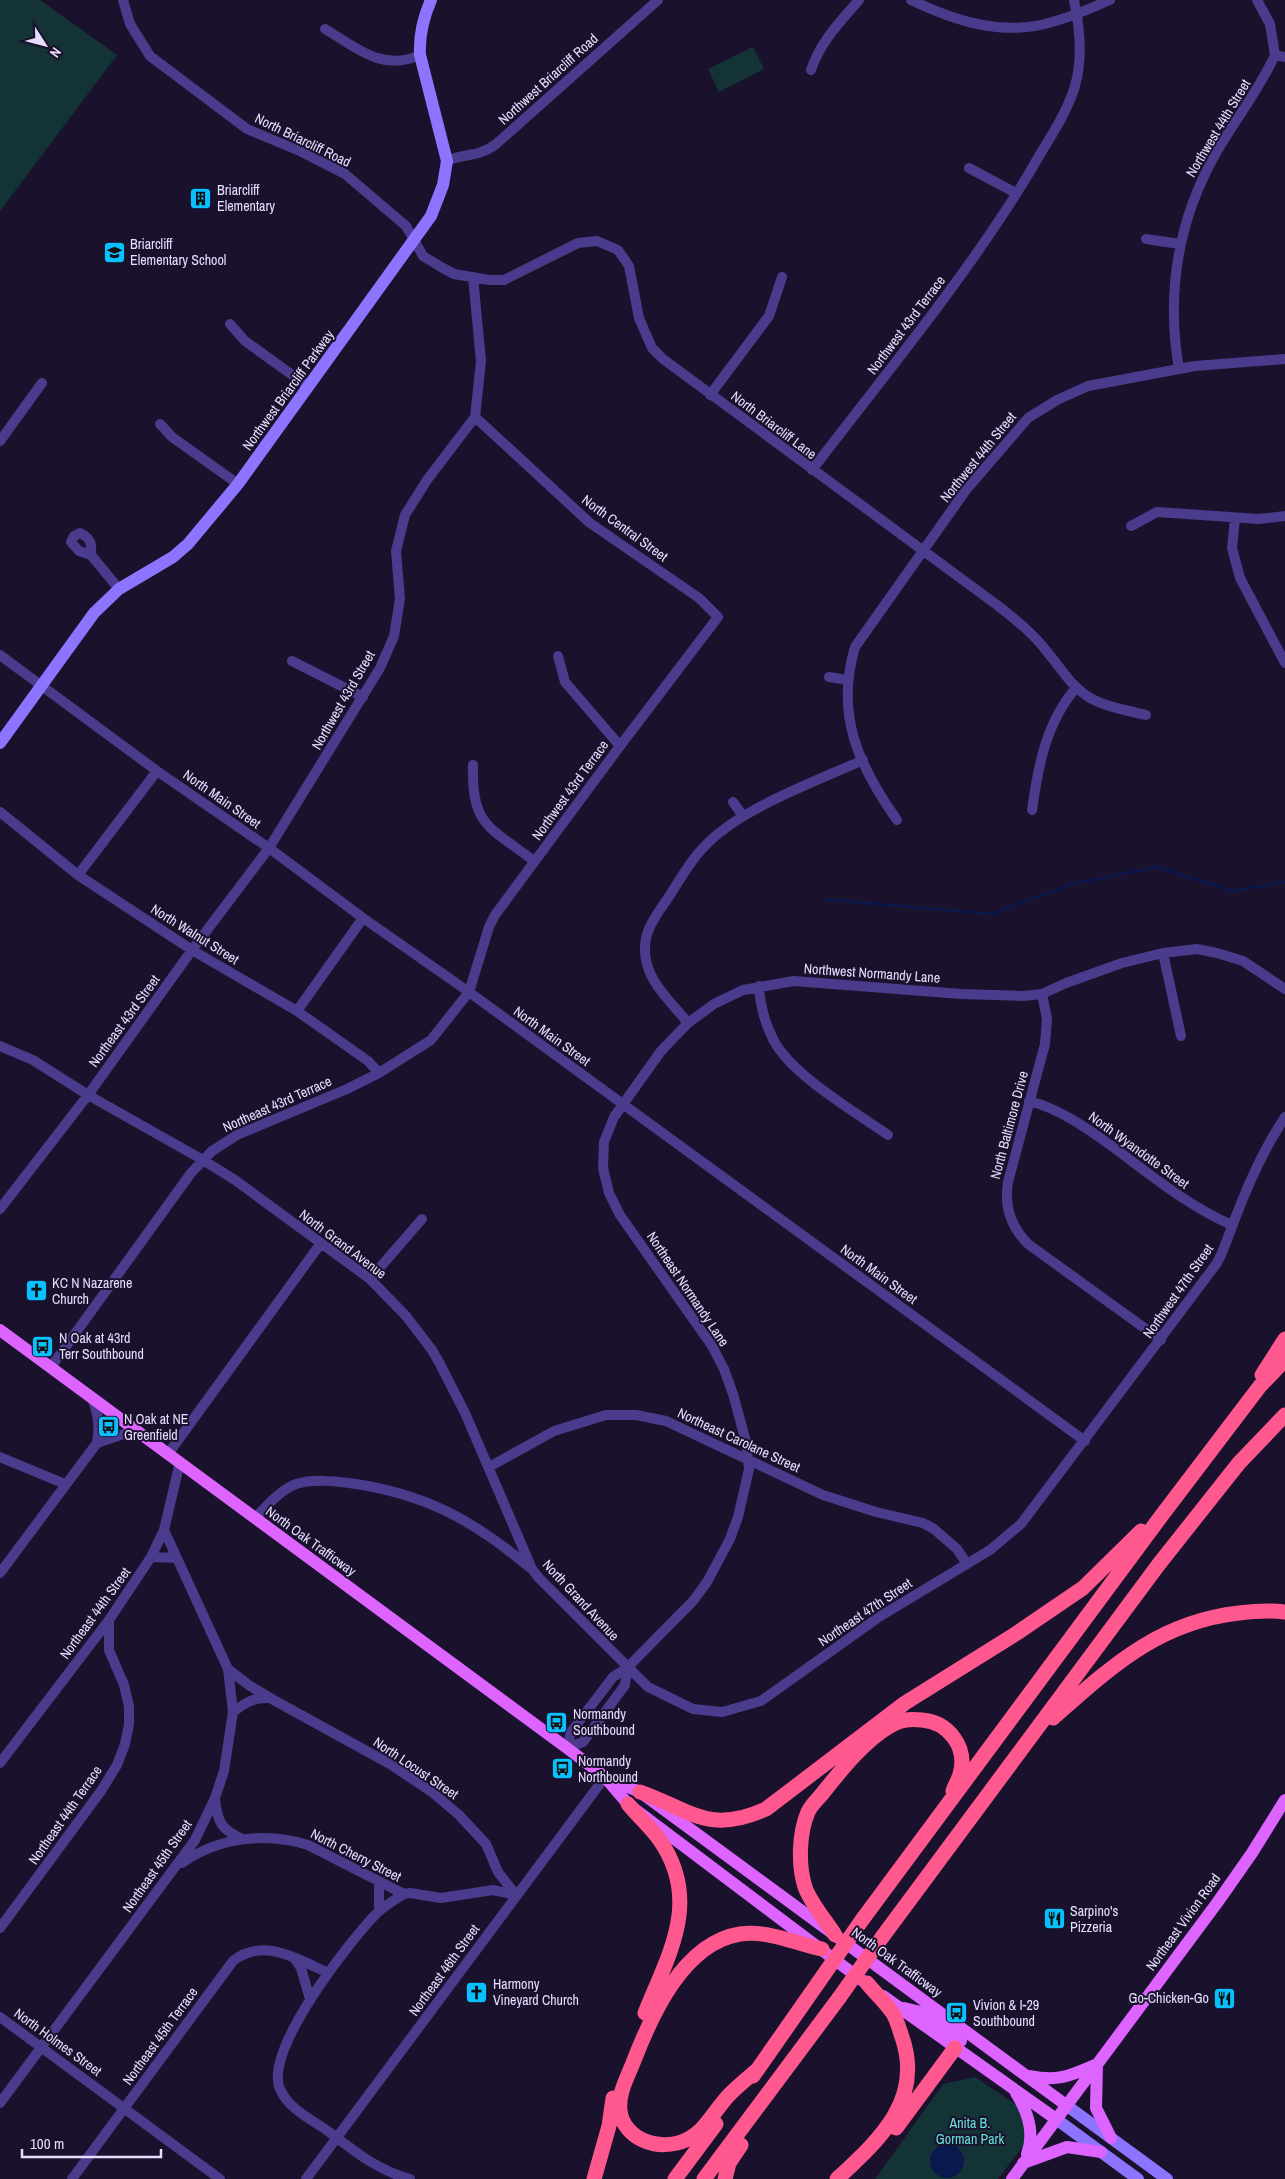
<svg xmlns="http://www.w3.org/2000/svg" width="1285" height="2179" font-family="'Archivo Narrow',sans-serif">
<style>
.green{fill:#143337}
.water{fill:#0a184d}
.lines{fill:none;stroke-linecap:round;stroke-linejoin:round}
.stream{stroke:#0a184d;stroke-width:2.5}
.minor{stroke:#4b3b8c;stroke-width:10}
.secondary{stroke:#8d74ff;stroke-width:12}
.primary{stroke:#dd64ff;stroke-width:12}
.motorway{stroke:#ff588e;stroke-width:15}
.motorway-bridge{stroke:#ff588e;stroke-width:15}
.labels{text-anchor:middle;stroke-width:4;stroke-linejoin:round;paint-order:stroke}
.street-label{font-size:14px;fill:#e6ddff;stroke:#1a112d}
.poi-label{font-size:14px;fill:#e6ddff;stroke:#1a112d;text-anchor:start}
.park-label{font-size:14px;fill:#64e4d8;stroke:#1a112d}
</style>
<rect width="100%" height="100%" fill="#1a112d"/>
<!-- green -->
<path class="green" d="M0,0H40L117,55L0,211Z
M753,47L764,69L719,92L708,69Z
M975,2077L1020,2107L1030,2137L998,2179H875L943,2084Z"/>
<!-- water -->
<path class="water" d="M930 2161a17 17 0 1 1 34 0a17 17 0 1 1-34 0Z"/>
<g class="lines">
<!-- stream -->
<path class="stream" d="M823,899L991,914L1072,884L1157,867L1232,891L1285,882"/>
<!-- minor -->
<path class="minor" d="M123,0L130,24L150,56L247,129L302,152L345,174L406,226L423,256L441,267L454,274L489,280H504L578,243L597,241L618,250L629,266L639,318L652,348L663,359L997,605C1015,619 1034,634 1048,653C1061,668 1070,685 1087,696C1104,707 1126,710 1146,715
M911,0C955,21 1003,37 1052,22C1072,17 1091,8 1110,0
M1257,0L1270,24L1275,55
M325,29C357,48 382,72 420,55
M1275,55L1285,57
M811,70C820,42 840,22 859,0
M447,161C464,153 476,158 495,145L658,0
M969,168L1016,193
M1146,239L1180,244
M230,324L245,341L309,387
M1179,369C1166,293 1178,220 1216,153C1235,120 1259,90 1275,55
M710,395L769,316L782,277
M160,424L172,437L238,484
M0,441L42,383
M812,470C887,372 967,276 1031,170C1046,143 1066,116 1075,86C1083,58 1080,28 1074,0
M1235,518L1232,548L1240,578L1285,663
M1131,526L1157,512L1259,519L1285,516
M91,555C92,544 91,538 80,533L74,536L71,542L79,551L91,555L119,589
M0,655L157,771L269,848L363,918L469,992L1085,1441
M558,656L565,682L620,746
M292,661L363,697
M829,677L847,680
M473,765C471,826 490,827 534,861
M733,802L743,816
M1032,810C1038,767 1046,722 1076,688
M0,812L78,875L192,950L297,1011L368,1061L379,1073
M897,820C858,765 835,714 855,647L966,490L1028,418L1057,400L1088,386L1195,366L1285,359
M78,875L157,771
M1163,953L1181,1036
M759,986C760,1004 765,1023 773,1039C790,1074 855,1112 888,1135
M1042,994L1047,1019L1045,1044L1008,1182C1004,1206 1011,1227 1028,1244L1161,1340
M297,1011L363,918
M688,1023C673,1004 650,984 646,960C641,934 654,918 668,898C679,882 689,862 703,848C738,809 815,782 863,760
M0,1046L33,1060L88,1095L203,1160L235,1180L370,1279L406,1316L432,1350L440,1364L465,1413L532,1569L538,1577L648,1687L693,1709L722,1712L761,1701L879,1617L990,1550L1021,1524L1217,1263C1224,1250 1228,1237 1233,1224C1247,1186 1263,1150 1285,1117
M1029,1101C1060,1109 1087,1128 1113,1147C1151,1175 1188,1206 1232,1225
M0,1209L88,1095L192,950L269,848L380,668L394,636L400,599L396,551L405,515L427,480L475,417L481,361L473,277
M370,1279L422,1219
M51,1367L191,1173L212,1151L237,1135L347,1089L379,1073L431,1040L469,992L489,927L495,915L620,746L718,617L699,598L590,523L475,417
M97,1443L136,1430
M168,1454L321,1243
M0,1457L65,1484
M489,1467L554,1431L606,1415H636L666,1421L823,1495L876,1512L923,1523L934,1529L957,1549L967,1564
M255,1518C267,1506 280,1490 296,1484C313,1479 332,1481 349,1483C423,1493 472,1519 529,1567
M151,1557L177,1558
M0,1573L97,1443C100,1426 98,1414 92,1398
M228,1669L250,1686L269,1697
M233,1712C245,1703 254,1697 270,1698L390,1764L432,1792L459,1815L486,1844L498,1872L516,1895
M567,1748L571,1732L613,1677L627,1668L693,1601L707,1582L730,1539L738,1517L749,1469L746,1442L733,1394L724,1369L712,1346L620,1215L609,1193L603,1168L604,1142L614,1117L661,1051L688,1023L714,1004L743,990L794,981L961,994L1023,996L1042,994L1066,983L1122,963L1163,953L1197,949L1217,953L1243,961L1285,989
M567,1748L583,1742L625,1685L627,1668
M0,1763L109,1620L151,1557L164,1530L180,1462
M215,1800C218,1823 221,1829 242,1839
M182,1863C219,1837 266,1832 308,1845L404,1894L410,1893L441,1898L493,1890L516,1895
M379,1883V1911
M404,1894C394,1900 384,1906 376,1914C349,1942 263,2051 280,2089C288,2108 309,2118 325,2129C354,2150 374,2169 410,2179
M0,1928L101,1791L117,1765L125,1744L129,1724V1706L124,1685L109,1650V1620
M294,1958L301,1968L310,1999
M0,2017L220,2179
M0,2103L195,1840L215,1798L224,1771L233,1712L228,1669L164,1530
M72,2179L233,1961C263,1937 298,1959 328,1973
M306,2179L605,1777"/>
<!-- secondary -->
<path class="secondary" d="M0,743L94,613L119,589L173,557L188,544L238,484L431,216L443,185L447,161L420,55C419,35 423,18 431,0
M1066,2105L1167,2179
M1056,2119L1138,2179"/>
<!-- primary -->
<path class="primary" d="M0,1330L567,1748L605,1777L628,1804L863,1981
M609,1779L640,1792L1066,2105
M883,1996L1056,2119
M904,2008L921,2012L961,2041
M1097,2064L1096,2108L1111,2138
M1030,2076C1057,2082 1070,2076 1095,2065
M1016,2093C1028,2112 1035,2133 1027,2154
M1023,2163L1067,2147L1101,2152
M1012,2179L1217,1903L1252,1853L1285,1800"/>
<!-- motorway -->
<path class="motorway" d="M1262,1375L1285,1339
M1053,1718C1111,1667 1158,1622 1239,1613C1255,1611 1270,1610 1285,1612
M640,1792C691,1810 708,1835 766,1809L905,1703L1017,1633L1083,1588L1141,1531
M628,1804C638,1816 650,1827 659,1839C702,1900 669,1954 645,2013
M862,1920L1162,1515L1260,1386L1285,1360
M835,1935C826,1921 810,1902 805,1887C798,1865 799,1833 808,1812C811,1805 818,1799 822,1794C841,1770 868,1736 896,1723C904,1719 914,1719 922,1720C948,1722 968,1747 960,1774C959,1779 955,1785 953,1791
M883,1936L1159,1564L1239,1463L1285,1415
M758,2069C749,2077 739,2085 730,2094C715,2109 706,2131 686,2140C673,2146 657,2146 645,2141C632,2136 621,2124 620,2110C618,2094 627,2078 633,2063C651,2016 683,1943 740,1934C768,1930 794,1943 822,1949
M753,2076L818,1983
M896,2128L955,2048
M594,2179L609,2126L613,2098
M675,2179L716,2124
M704,2179L839,1998
M725,2179L729,2163L741,2145
M837,2179C879,2140 924,2100 902,2037C899,2029 897,2019 892,2012C885,2002 875,1993 867,1983"/>
<!-- motorway-bridge -->
<path class="motorway-bridge" d="M818,1983L862,1920
M839,1998L883,1936"/>
</g>
<!-- icons -->
<defs>
<symbol id="building-square" viewBox="-11 -11 22 22"><rect x="-9" y="-9" width="18" height="18" rx="4" fill="#09c0ff" stroke="#1a112d"/><path d="M-4-6H4V6H1V3H-1V6H-4ZM-2.5-4.3h1.7v1.8h-1.7ZM.8-4.3h1.7v1.8H.8ZM-2.5-1h1.7V.8h-1.7ZM.8-1h1.7V.8H.8Z" fill="#111"/></symbol>
<symbol id="school-square" viewBox="-11 -11 22 22"><rect x="-9" y="-9" width="18" height="18" rx="4" fill="#09c0ff" stroke="#1a112d"/><path d="M0-5L7-2L0 1L-7-2ZM-4 1L0 2.5L4 1V4Q0 6-4 4Z" fill="#111"/></symbol>
<symbol id="church-square" viewBox="-11 -11 22 22"><rect x="-9" y="-9" width="18" height="18" rx="4" fill="#09c0ff" stroke="#1a112d"/><path d="M-1.2-6h2.4v3.5h3.3v2.4h-3.3V6h-2.4V-.1h-3.3v-2.4h3.3Z" fill="#111"/></symbol>
<symbol id="bus-square" viewBox="-11 -11 22 22"><rect x="-9" y="-9" width="18" height="18" rx="4" fill="#09c0ff" stroke="#1a112d"/><path d="M-5-6H5V4H4V6H2V4H-2V6H-4V4H-5ZM-3.5-4V0h7V-4ZM-3.5 1.2v1.5H-2V1.2ZM2 1.2v1.5H3.5V1.2Z" fill="#111"/></symbol>
<symbol id="restaurant-square" viewBox="-11 -11 22 22"><rect x="-9" y="-9" width="18" height="18" rx="4" fill="#09c0ff" stroke="#1a112d"/><path d="M-5-6h1v4h1v-4h1v4h1v-4h1v5L-1.5 .5V6h-2V.5L-5-1ZM5-6V6H3V1.5H1.5Q1.5-4 5-6Z" fill="#111"/></symbol>
</defs>
<g fill-rule="evenodd">
<use href="#building-square" x="188" y="186" width="25" height="25"/>
<use href="#school-square" x="102" y="240" width="25" height="25"/>
<use href="#church-square" x="24" y="1278" width="25" height="25"/>
<use href="#bus-square" x="30" y="1334" width="25" height="25"/>
<use href="#bus-square" x="96" y="1414" width="25" height="25"/>
<use href="#bus-square" x="544" y="1710" width="25" height="25"/>
<use href="#bus-square" x="550" y="1756" width="25" height="25"/>
<use href="#restaurant-square" x="1042" y="1906" width="25" height="25"/>
<use href="#church-square" x="464" y="1980" width="25" height="25"/>
<use href="#restaurant-square" x="1212" y="1986" width="25" height="25"/>
<use href="#bus-square" x="944" y="2000" width="25" height="25"/>
</g>
<g class="labels">
<!-- street labels -->
<g class="street-label">
<text transform="translate(548 79) rotate(-42)" y="5">Northwest Briarcliff Road</text>
<text transform="translate(1218 128) rotate(-59)" y="5">Northwest 44th Street</text>
<text transform="translate(303 140) rotate(26)" y="5">North Briarcliff Road</text>
<text transform="translate(906 325) rotate(-53)" y="5">Northwest 43rd Terrace</text>
<text transform="translate(288 390) rotate(-54)" y="5">Northwest Briarcliff Parkway</text>
<text transform="translate(774 425) rotate(37)" y="5">North Briarcliff Lane</text>
<text transform="translate(978 457) rotate(-51)" y="5">Northwest 44th Street</text>
<text transform="translate(625 528) rotate(36)" y="5">North Central Street</text>
<text transform="translate(343 700) rotate(-60)" y="5">Northwest 43rd Street</text>
<text transform="translate(570 790) rotate(-54)" y="5">Northwest 43rd Terrace</text>
<text transform="translate(222 799) rotate(35)" y="5">North Main Street</text>
<text transform="translate(195 934) rotate(32)" y="5">North Walnut Street</text>
<text transform="translate(872 973) rotate(4)" y="5">Northwest Normandy Lane</text>
<text transform="translate(124 1021) rotate(-54)" y="5">Northeast 43rd Street</text>
<text transform="translate(552 1036) rotate(36)" y="5">North Main Street</text>
<text transform="translate(277 1104) rotate(-24)" y="5">Northeast 43rd Terrace</text>
<text transform="translate(1009 1125) rotate(-75)" y="5">North Baltimore Drive</text>
<text transform="translate(1139 1150) rotate(36)" y="5">North Wyandotte Street</text>
<text transform="translate(343 1244) rotate(37)" y="5">North Grand Avenue</text>
<text transform="translate(879 1274) rotate(36)" y="5">North Main Street</text>
<text transform="translate(688 1289) rotate(56)" y="5">Northeast Normandy Lane</text>
<text transform="translate(1178 1291) rotate(-55)" y="5">Northwest 47th Street</text>
<text transform="translate(739 1440) rotate(25)" y="5">Northeast Carolane Street</text>
<text transform="translate(311 1541) rotate(36)" y="5">North Oak Trafficway</text>
<text transform="translate(581 1600) rotate(47)" y="5">North Grand Avenue</text>
<text transform="translate(865 1612) rotate(-34)" y="5">Northeast 47th Street</text>
<text transform="translate(95 1613) rotate(-54)" y="5">Northeast 44th Street</text>
<text transform="translate(416 1768) rotate(34)" y="5">North Locust Street</text>
<text transform="translate(65 1815) rotate(-55)" y="5">Northeast 44th Terrace</text>
<text transform="translate(356 1855) rotate(27)" y="5">North Cherry Street</text>
<text transform="translate(157 1866) rotate(-55)" y="5">Northeast 45th Street</text>
<text transform="translate(1183 1922) rotate(-54)" y="5">Northeast Vivion Road</text>
<text transform="translate(897 1962) rotate(36)" y="5">North Oak Trafficway</text>
<text transform="translate(444 1970) rotate(-54)" y="5">Northeast 46th Street</text>
<text transform="translate(160 2036) rotate(-54)" y="5">Northeast 45th Terrace</text>
<text transform="translate(58 2042) rotate(36)" y="5">North Holmes Street</text>
</g>
<!-- poi labels -->
<g class="poi-label">
<text x="217" y="195">Briarcliff<tspan x="217" dy="16">Elementary</tspan></text>
<text x="130" y="249">Briarcliff<tspan x="130" dy="16">Elementary School</tspan></text>
<text x="52" y="1288">KC N Nazarene<tspan x="52" dy="16">Church</tspan></text>
<text x="59" y="1343">N Oak at 43rd<tspan x="59" dy="16">Terr Southbound</tspan></text>
<text x="124" y="1424">N Oak at NE<tspan x="124" dy="16">Greenfield</tspan></text>
<text x="573" y="1719">Normandy<tspan x="573" dy="16">Southbound</tspan></text>
<text x="578" y="1766">Normandy<tspan x="578" dy="16">Northbound</tspan></text>
<text x="1070" y="1916">Sarpino's<tspan x="1070" dy="16">Pizzeria</tspan></text>
<text x="493" y="1989">Harmony<tspan x="493" dy="16">Vineyard Church</tspan></text>
<text x="1209" y="2003" text-anchor="end">Go-Chicken-Go</text>
<text x="973" y="2010">Vivion &amp; I-29<tspan x="973" dy="16">Southbound</tspan></text>
</g>
<!-- park labels -->
<g class="park-label">
<text x="970" y="2128">Anita B.<tspan x="970" dy="16">Gorman Park</tspan></text>
</g>
</g>
<!-- north arrow -->
<g transform="translate(45 45) rotate(126)" stroke="#1a112d" stroke-width="4" paint-order="stroke">
<path d="M0-4L9 19L0 12L-9 19Z" fill="#e6ddff"/>
<text y="-8" font-size="14" font-weight="bold" text-anchor="middle" fill="#e6ddff">N</text>
</g>
<!-- scale -->
<path d="M22 2149v8h139v-8" fill="none" stroke="#e6ddff" stroke-width="2.5"/>
<text x="30" y="2149" font-size="15" fill="#e6ddff" stroke="#1a112d" stroke-width="4" paint-order="stroke">100 m</text>
</svg>
